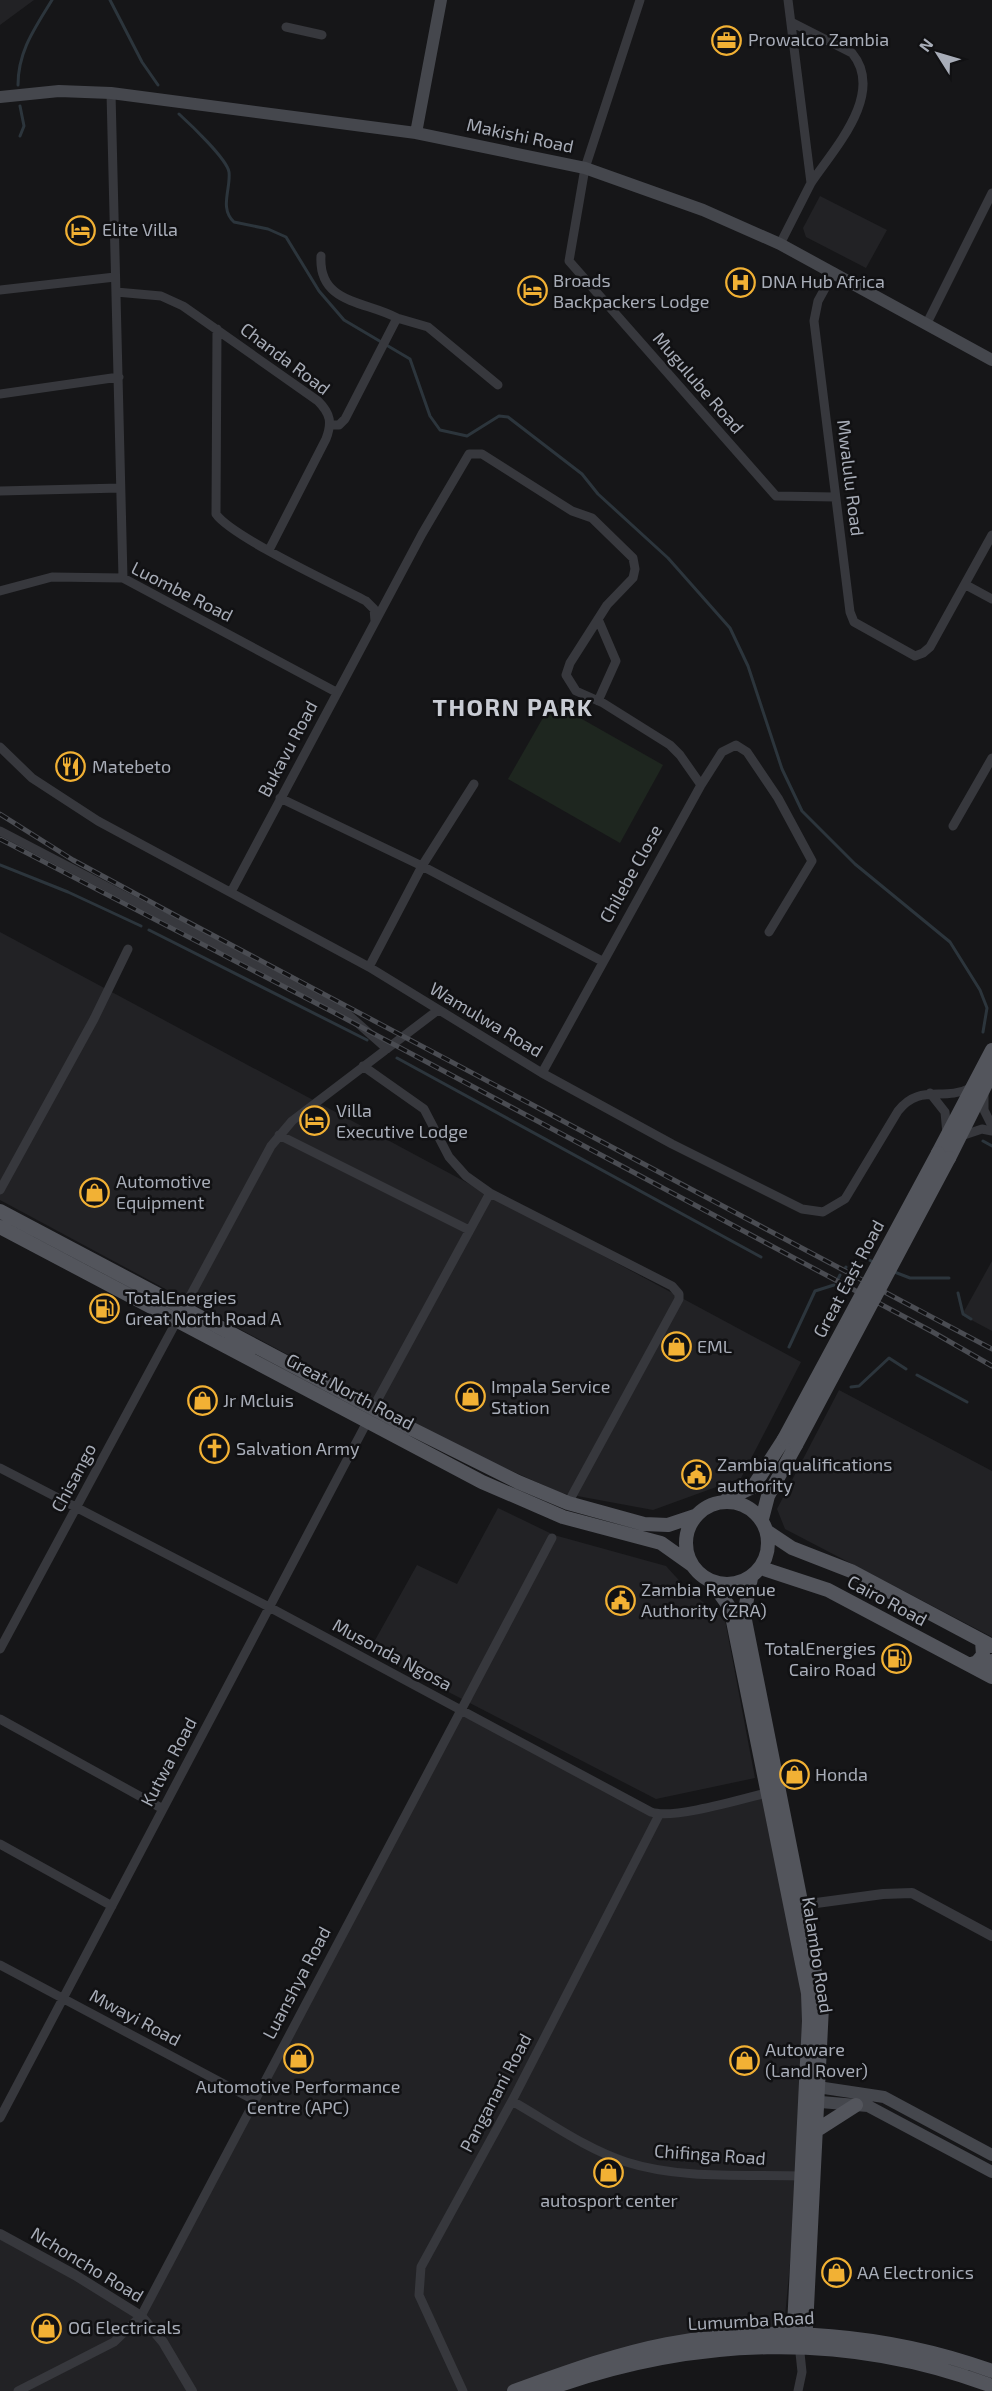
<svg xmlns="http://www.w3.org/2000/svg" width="992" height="2391" font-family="'Exo 2',sans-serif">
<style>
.built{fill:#222225}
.green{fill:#1e261f}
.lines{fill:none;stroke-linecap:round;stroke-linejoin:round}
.stream{stroke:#2c353c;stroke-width:3}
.minor{stroke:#37383d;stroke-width:9}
.tertiary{stroke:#37383d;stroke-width:10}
.secondary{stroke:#45474d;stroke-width:12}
.primary{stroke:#53555c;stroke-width:14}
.rail-casing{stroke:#4a4c52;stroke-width:5}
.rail{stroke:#111113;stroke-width:3;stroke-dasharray:9;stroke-linecap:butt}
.primary-bridge{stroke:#53555c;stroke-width:14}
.labels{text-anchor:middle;stroke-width:5;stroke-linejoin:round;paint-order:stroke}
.poi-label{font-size:18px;fill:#a8adb8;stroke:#111113;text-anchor:start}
.street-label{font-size:18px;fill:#a8adb8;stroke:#111113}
.district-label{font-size:24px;font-weight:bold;letter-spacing:1.5px;fill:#c9ccd4;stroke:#111113}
</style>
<rect width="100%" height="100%" fill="#161618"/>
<!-- built -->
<path class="built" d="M0,0H34L0,25Z
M820,196L887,230L866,268L806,237L803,228Z
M0,932L801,1362L741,1478L653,1510L561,1493L465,1450L0,1200Z
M992,1261V1331L962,1315Z
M839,1390L992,1471V1637L785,1529L777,1509Z
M498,1508L554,1535L666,1566L686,1588L725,1620L755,1778L656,1799L369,1651L417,1565L457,1584Z
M458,1713L658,1817L775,1787L816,1990L784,2327L515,2391H0V2236L138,2315Z"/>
<!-- green -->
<path class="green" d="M552,702L663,765L620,843L508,779Z"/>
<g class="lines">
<!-- stream -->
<path class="stream" d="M110,0L142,62L158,85
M18,85C18,51 35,28 52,0
M20,106L24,126L20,136
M179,114C190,124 227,159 229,172C231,189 219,208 234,222L268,229L286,237L319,291L344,320L410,359L430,416L440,430L467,436L499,416L508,417L582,474L598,494L668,558L730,628L748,666L782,769L802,811L855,864L950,942L980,990L987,1008L983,1032
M0,865L68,892L141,926
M149,930L367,1040
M397,1058L761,1257
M983,1141L992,1146
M856,1253L875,1263
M845,1269L846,1267
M892,1271L910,1278H949
M838,1279L840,1275
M958,1293L963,1314L971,1319
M789,1347L815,1291L834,1285
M917,1375L967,1402
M851,1387L859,1386L889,1358L906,1369"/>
<!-- minor -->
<path class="minor" d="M640,0L585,168L569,261L776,496L835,497
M791,22L852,53C886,94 833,150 811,183
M286,27L322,35
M111,93L123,578
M780,244L811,183L788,0
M321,256C318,304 366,301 397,318
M834,272L818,301L814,321L850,612L854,622L915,656L923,653L930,647L992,535
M0,290L115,277
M116,292L161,296L183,306L318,401C331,414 332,423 326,439L269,550
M927,323L992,193
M217,329L216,514C232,537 336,585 366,601L374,609L375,621
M0,394L119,377
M330,425H339L345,419L397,318L428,327L498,385
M0,491L120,488
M966,585L992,599
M0,591L52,577L123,578L336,692
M598,701L616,661L598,619
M0,747L32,778L98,821L369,967L542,1073L672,1144L802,1209L823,1212L845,1199L898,1111C920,1083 942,1102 971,1088
M280,798L422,866L602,961
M953,826L992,758
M0,831L343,1010L387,1049
M231,892L422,534L469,454H482L572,511L592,518L633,558L635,569L633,578L607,605L570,663L566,675L576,691L603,703L670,745L680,755L701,785
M369,967L422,866L474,784
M363,1066L424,1109L449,1157L466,1176L490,1193
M542,1073L701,785L722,752L736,745L747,752L778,798L812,861L769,932
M930,1093L945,1112L947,1134
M984,1095V1110L992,1126
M279,1135L469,1230
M961,1136L982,1129L992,1131
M0,1190L94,1019L128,949
M0,1218L29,1236
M373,1408L490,1193L672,1286L679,1294V1299L568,1503
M0,1468L269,1607L651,1812C673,1820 745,1798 770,1792
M0,1649L271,1146L292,1121L438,1010
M0,1719L163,1809
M0,1844L112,1906
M0,1965L254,2100
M512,2101C549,2122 586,2149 626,2162C683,2180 746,2174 805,2176
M0,2118L367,1422
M18,2391L114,2342L141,2316L552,1538
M463,2391L419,2295L421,2267L512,2101L659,1815
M798,2391L802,2372L800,2353"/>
<!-- tertiary -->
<path class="tertiary" d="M794,1906L883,1894L912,1893L992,1936
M0,2234L75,2275L141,2316L163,2342L192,2391"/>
<!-- secondary -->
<path class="secondary" d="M0,97L59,91L111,93L416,133L585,168L703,210L780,244L992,360
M416,133L441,0
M811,2086L884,2097L992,2155
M809,2101L868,2106L992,2172"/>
<!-- primary -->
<path class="primary" d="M938,1153L992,1050
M949,1158L992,1072
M0,1211L412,1429L518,1482L568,1503L644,1524L668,1525L695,1516
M0,1227L482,1482L563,1517L661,1543L692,1565
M727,1499L753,1487L784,1439
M686 1543a41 41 0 1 1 82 0a41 41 0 1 1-82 0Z
M762,1519L768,1496L796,1445
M768,1532L792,1548L851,1571L992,1646
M761,1568L828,1590L992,1677
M751,1578L744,1615L822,2007L805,2347
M711,1581L728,1605L732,1616L808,1993L809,2021L793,2347
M969,1665L977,1662L983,1655L982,1641
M992,1677L990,1669L992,1661
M817,2130L856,2105
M514,2391C564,2373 615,2354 667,2344C774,2324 890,2334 992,2371
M543,2391C690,2337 844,2330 992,2386"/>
<defs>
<path id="rail" d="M0,814L73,860L173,914L992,1349
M0,839L333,1012L931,1331L992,1366"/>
</defs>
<!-- rail casing -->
<use href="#rail" class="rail-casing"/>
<!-- rail -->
<use href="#rail" class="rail"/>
<!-- primary-bridge -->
<path class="primary-bridge" d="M784,1439L938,1153
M796,1445L949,1158"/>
</g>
<!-- icons -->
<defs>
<symbol id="office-ring" viewBox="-11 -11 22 22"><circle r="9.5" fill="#111113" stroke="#f2b134" stroke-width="1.5"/><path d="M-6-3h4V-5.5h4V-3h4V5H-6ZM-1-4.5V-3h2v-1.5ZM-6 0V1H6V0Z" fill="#f2b134"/></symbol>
<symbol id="hotel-ring" viewBox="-11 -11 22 22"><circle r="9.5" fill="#111113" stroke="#f2b134" stroke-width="1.5"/><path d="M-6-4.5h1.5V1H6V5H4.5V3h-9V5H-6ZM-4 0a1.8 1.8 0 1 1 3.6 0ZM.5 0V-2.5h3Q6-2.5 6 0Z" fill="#f2b134"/></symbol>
<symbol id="hospital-ring" viewBox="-11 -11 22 22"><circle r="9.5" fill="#111113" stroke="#f2b134" stroke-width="1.5"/><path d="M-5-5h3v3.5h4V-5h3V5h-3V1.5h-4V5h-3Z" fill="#f2b134"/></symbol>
<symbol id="restaurant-ring" viewBox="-11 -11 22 22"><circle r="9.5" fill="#111113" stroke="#f2b134" stroke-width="1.5"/><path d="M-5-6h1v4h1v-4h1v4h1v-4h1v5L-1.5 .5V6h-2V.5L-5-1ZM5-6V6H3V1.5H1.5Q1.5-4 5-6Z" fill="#f2b134"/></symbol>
<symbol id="shop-ring" viewBox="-11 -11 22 22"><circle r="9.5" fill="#111113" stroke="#f2b134" stroke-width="1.5"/><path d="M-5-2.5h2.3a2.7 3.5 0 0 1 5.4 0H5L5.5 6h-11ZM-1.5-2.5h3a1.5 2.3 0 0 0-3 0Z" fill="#f2b134"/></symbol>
<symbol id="fuel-ring" viewBox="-11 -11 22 22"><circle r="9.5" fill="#111113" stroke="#f2b134" stroke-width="1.5"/><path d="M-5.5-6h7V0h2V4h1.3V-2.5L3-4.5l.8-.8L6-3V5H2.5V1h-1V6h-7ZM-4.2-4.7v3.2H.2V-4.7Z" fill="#f2b134"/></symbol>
<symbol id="church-ring" viewBox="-11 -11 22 22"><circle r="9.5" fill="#111113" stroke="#f2b134" stroke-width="1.5"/><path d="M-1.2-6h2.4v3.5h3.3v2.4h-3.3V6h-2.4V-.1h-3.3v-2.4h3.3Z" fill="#f2b134"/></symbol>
<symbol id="civic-ring" viewBox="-11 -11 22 22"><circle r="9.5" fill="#111113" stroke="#f2b134" stroke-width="1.5"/><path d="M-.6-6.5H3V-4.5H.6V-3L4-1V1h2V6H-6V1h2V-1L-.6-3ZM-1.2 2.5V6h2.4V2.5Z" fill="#f2b134"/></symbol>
</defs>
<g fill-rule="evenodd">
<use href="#office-ring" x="710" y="24" width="33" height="33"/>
<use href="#hotel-ring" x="64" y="214" width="33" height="33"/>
<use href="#hospital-ring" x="724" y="266" width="33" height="33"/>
<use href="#hotel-ring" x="516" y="274" width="33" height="33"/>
<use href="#restaurant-ring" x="54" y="750" width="33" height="33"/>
<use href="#hotel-ring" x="298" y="1104" width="33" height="33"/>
<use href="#shop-ring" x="78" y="1176" width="33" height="33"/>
<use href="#fuel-ring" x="88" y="1292" width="33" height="33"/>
<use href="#shop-ring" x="660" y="1330" width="33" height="33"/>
<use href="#shop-ring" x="454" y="1380" width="33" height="33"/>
<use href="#shop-ring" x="186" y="1384" width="33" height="33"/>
<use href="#church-ring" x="198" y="1432" width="33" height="33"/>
<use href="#civic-ring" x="680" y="1458" width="33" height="33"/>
<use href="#civic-ring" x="604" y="1584" width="33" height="33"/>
<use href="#fuel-ring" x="880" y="1642" width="33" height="33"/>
<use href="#shop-ring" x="778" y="1758" width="33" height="33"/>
<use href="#shop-ring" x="282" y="2042" width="33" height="33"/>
<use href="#shop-ring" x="728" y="2044" width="33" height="33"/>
<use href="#shop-ring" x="592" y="2156" width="33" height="33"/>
<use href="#shop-ring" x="820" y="2256" width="33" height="33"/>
<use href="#shop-ring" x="30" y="2312" width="33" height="33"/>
</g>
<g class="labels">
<!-- poi labels -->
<g class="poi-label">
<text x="748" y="46">Prowalco Zambia</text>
<text x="102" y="236">Elite Villa</text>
<text x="553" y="287">Broads<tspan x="553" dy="21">Backpackers Lodge</tspan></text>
<text x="761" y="288">DNA Hub Africa</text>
<text x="92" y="773">Matebeto</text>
<text x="336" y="1117">Villa<tspan x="336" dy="21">Executive Lodge</tspan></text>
<text x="116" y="1188">Automotive<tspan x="116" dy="21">Equipment</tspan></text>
<text x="125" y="1304">TotalEnergies<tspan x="125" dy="21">Great North Road A</tspan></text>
<text x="697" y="1353">EML</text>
<text x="491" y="1393">Impala Service<tspan x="491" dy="21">Station</tspan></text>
<text x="223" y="1407">Jr Mcluis</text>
<text x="236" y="1455">Salvation Army</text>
<text x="717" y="1471">Zambia qualifications<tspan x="717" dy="21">authority</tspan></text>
<text x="641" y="1596">Zambia Revenue<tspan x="641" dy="21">Authority (ZRA)</tspan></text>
<text x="876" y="1655" text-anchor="end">TotalEnergies<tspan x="876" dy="21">Cairo Road</tspan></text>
<text x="815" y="1781">Honda</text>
<text x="765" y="2056">Autoware<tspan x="765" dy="21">(Land Rover)</tspan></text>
<text x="298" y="2093" text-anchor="middle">Automotive Performance<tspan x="298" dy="21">Centre (APC)</tspan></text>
<text x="609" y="2207" text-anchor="middle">autosport center</text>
<text x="857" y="2279">AA Electronics</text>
<text x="68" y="2334">OG Electricals</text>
</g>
<!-- street labels -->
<g class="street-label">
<text transform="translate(520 136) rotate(12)" y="6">Makishi Road</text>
<text transform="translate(285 359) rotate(37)" y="6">Chanda Road</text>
<text transform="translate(698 383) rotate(49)" y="6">Mugulube Road</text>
<text transform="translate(850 478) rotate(83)" y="6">Mwalulu Road</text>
<text transform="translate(182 592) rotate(27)" y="6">Luombe Road</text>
<text transform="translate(288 749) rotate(-62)" y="6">Bukavu Road</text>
<text transform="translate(631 874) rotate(-61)" y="6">Chilebe Close</text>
<text transform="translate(486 1020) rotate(31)" y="6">Wamulwa Road</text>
<text transform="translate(849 1279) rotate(-62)" y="6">Great East Road</text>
<text transform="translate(350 1392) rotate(28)" y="6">Great North Road</text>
<text transform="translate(74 1478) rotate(-62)" y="6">Chisango</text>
<text transform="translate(887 1601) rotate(28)" y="6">Cairo Road</text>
<text transform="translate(392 1655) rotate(28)" y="6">Musonda Ngosa</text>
<text transform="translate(169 1762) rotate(-62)" y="6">Kutwa Road</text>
<text transform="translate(817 1955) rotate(81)" y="6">Kalambo Road</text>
<text transform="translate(297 1983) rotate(-62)" y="6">Luanshya Road</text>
<text transform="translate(135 2018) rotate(28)" y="6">Mwayi Road</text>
<text transform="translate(496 2093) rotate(-62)" y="6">Panganani Road</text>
<text transform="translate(710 2155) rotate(4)" y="6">Chifinga Road</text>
<text transform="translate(87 2265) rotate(31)" y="6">Nchoncho Road</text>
<text transform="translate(751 2321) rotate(-3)" y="6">Lumumba Road</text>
</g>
<!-- district labels -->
<g class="district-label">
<text x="513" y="716">THORN PARK</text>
</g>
</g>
<!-- north arrow -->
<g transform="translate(938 54) rotate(307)" stroke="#111113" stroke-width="4.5" paint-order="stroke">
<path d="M0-4.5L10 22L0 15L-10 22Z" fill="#a8adb8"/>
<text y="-9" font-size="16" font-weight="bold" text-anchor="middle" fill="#a8adb8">N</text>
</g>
</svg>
